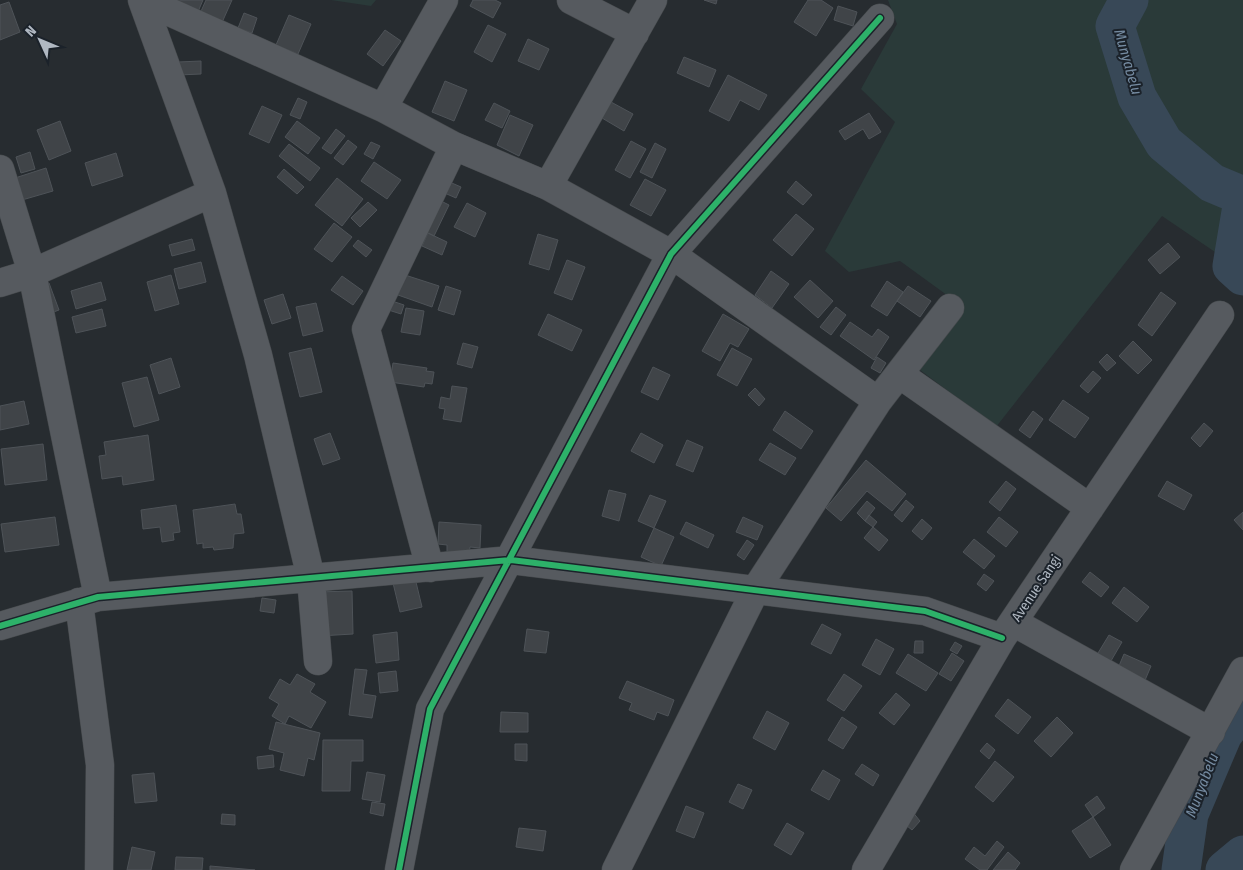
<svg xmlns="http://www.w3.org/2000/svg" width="1243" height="870" font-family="'Fira Sans Condensed',sans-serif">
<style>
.green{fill:#2a3a39}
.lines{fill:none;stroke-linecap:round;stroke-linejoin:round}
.river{stroke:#384857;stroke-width:39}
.building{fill:#404448;stroke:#4e5358}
.minor-casing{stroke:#44484b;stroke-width:29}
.minor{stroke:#565a5f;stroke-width:28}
.cycleway-casing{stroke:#1b222a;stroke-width:9}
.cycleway{stroke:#2db169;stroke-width:6}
.labels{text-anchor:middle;stroke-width:4;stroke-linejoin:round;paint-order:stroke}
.street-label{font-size:14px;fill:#b0b8c2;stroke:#1b222a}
.water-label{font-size:15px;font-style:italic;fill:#758ba1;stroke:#1b222a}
</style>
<rect width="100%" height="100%" fill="#272c30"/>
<!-- green -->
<path class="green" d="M331,0H376L371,6Z
M888,0H1243V271L1162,216L996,427L920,370L962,306L900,261L849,272L825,251L895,122L861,89L897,24Z"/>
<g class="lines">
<!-- river -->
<path class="river" d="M1129,0L1115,26L1137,97L1164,143L1212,183L1243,196
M1243,200L1232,266L1243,276
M1181,870L1189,814L1223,734L1243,709
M1225,870L1243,855"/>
</g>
<!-- building -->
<path class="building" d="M177,0H203L197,14L175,5Z
M206,0H232L220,27L198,18Z
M473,0H495L501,3L493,18L470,6Z
M704,0H717L716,4Z
M808,0H821L833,8L816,36L794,22Z
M9,2L20,32L0,40V5Z
M838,6L857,12L853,26L834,20Z
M244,13L257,18L252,33L238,28Z
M289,15L311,24L298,54L276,45Z
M488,25L506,34L492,62L474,52Z
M385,30L401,41L383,66L367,54Z
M528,39L549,49L539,70L518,61Z
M684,57L716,70L709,87L677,73Z
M201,61V74L178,75V62Z
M728,75L767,95L759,110L740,100L729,121L709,111Z
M445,81L467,90L454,121L432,112Z
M298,98L307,102L300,119L290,115Z
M611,102L633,114L624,131L602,118Z
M494,103L510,111L502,128L485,120Z
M262,106L282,115L269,143L249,134Z
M869,113L881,132L869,139L863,129L845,140L839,131Z
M510,115L533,125L519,156L497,145Z
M60,121L71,151L49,160L37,130Z
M297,121L320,138L308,154L285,137Z
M336,129L345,136L331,154L322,148Z
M348,140L357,147L343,165L334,158Z
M631,141L646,149L630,178L615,170Z
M371,142L380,146L373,159L364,154Z
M655,143L666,149L652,178L640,172Z
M289,144L320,168L310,181L279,156Z
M30,152L35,169L21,173L16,157Z
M116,153L123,176L92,186L85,163Z
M374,162L401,180L387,199L361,181Z
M46,168L53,191L22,200L15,178Z
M284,169L304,187L297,194L277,177Z
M438,177L461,187L456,198L433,188Z
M337,178L363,199L342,226L315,205Z
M645,179L666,190L651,216L630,205Z
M796,181L812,195L803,205L787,192Z
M433,197L449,205L434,236L418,228Z
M368,202L377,210L360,227L351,218Z
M467,203L486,213L475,237L454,227Z
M796,214L814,229L792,256L773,240Z
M334,223L352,237L332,262L314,249Z
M428,233L447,242L442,255L422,246Z
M538,234L558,240L549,270L529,264Z
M192,239L195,250L172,256L169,245Z
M358,240L372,250L366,257L353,246Z
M1168,243L1180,257L1160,274L1148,260Z
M567,260L585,267L572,300L554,293Z
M201,262L206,282L179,289L174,269Z
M771,271L789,284L772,308L755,295Z
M171,275L179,304L155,311L147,282Z
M405,275L439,286L432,307L398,295Z
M342,276L363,291L353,305L331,290Z
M810,280L833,301L818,318L794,297Z
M887,281L903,292L887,316L871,306Z
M101,282L106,300L76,309L71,291Z
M49,283L59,310L40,317L31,290Z
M446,286L461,291L454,315L438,310Z
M908,286L931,301L920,317L897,301Z
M1161,292L1176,303L1152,336L1138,325Z
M283,294L291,318L272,324L264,300Z
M383,298L404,305L401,314L379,307Z
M316,303L323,331L303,336L296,307Z
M836,307L846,315L831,335L820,327Z
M406,308L424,311L420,335L401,332Z
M102,309L106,326L76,333L72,317Z
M548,314L582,330L572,351L538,335Z
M723,314L749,329L738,347L730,343L720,361L702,351Z
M850,322L872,337L878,329L889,337L874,360L840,336Z
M1133,341L1152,360L1138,374L1119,356Z
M463,343L478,347L472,368L457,364Z
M311,348L322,392L300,397L289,353Z
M732,348L752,359L737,386L717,375Z
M1107,354L1116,363L1107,371L1099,362Z
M877,357L886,363L880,373L871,368Z
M171,358L180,387L159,394L150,365Z
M393,363L427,368L426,371L434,372L432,384L425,383L424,387L390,382Z
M653,367L670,375L658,400L641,392Z
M1093,371L1101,378L1088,393L1080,386Z
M147,377L159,420L134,427L122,383Z
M452,386L467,388L461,422L443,419L445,409L439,408L441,397L450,399Z
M755,388L765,399L759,406L748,395Z
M1063,400L1089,418L1075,438L1049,420Z
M24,401L29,424L0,430V406Z
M785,411L813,431L801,449L773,430Z
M1033,411L1043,419L1030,438L1019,430Z
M1204,423L1213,431L1200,447L1191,438Z
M330,433L340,459L323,465L314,439Z
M641,433L663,445L654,463L631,451Z
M148,435L154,480L123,485L122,476L102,479L99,456L106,455L104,442Z
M687,440L703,447L693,472L676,465Z
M770,443L796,458L785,475L759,460Z
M43,444L47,480L5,485L1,449Z
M866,460L906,494L892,511L867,491L841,521L826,508Z
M1006,481L1016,489L1000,511L989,502Z
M1167,481L1192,495L1184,510L1158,496Z
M609,490L626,494L619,521L602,516Z
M650,495L666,501L654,528L638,521Z
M906,500L914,507L902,522L894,515Z
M867,501L875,508L865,521L857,513Z
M235,504L237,514H241L244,533L234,534L233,548L214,550L213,547L203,548V543L197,544L193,510Z
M176,505L180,532L173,533L174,540L162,542L160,527L143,529L141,510Z
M1243,512V530L1234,520Z
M869,515L877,522L873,527L865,521Z
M55,517L59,545L5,552L1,524Z
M743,517L763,526L757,540L736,532Z
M999,517L1018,532L1006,547L987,532Z
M922,519L932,528L922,540L912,531Z
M439,522L481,525L480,548L470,547L469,556L447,554V545L438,544Z
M686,522L714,535L708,548L680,534Z
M873,527L888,540L879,551L864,538Z
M654,528L674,537L661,566L641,557Z
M974,539L995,556L984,569L963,552Z
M747,540L754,545L744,560L737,555Z
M1090,572L1109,587L1101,597L1082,582Z
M984,574L994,581L986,591L977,584Z
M415,578L422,607L400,612L393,583Z
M1124,587L1149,607L1137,622L1112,603Z
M352,591L353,634L319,636L317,592Z
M262,598L276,600L274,613L260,611Z
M822,624L841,634L831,654L811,644Z
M527,629L549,632L546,653L524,651Z
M397,632L399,660L376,663L373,635Z
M1109,635L1122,642L1108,666L1095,658Z
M876,639L894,649L880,675L862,665Z
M915,641H923V653H914Z
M955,642L962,646L957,654L950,650Z
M952,653L964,661L951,681L939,674Z
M908,654L938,673L926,691L896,673Z
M1124,654L1151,666L1143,685L1116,673Z
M355,669L367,670L363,694L376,696L372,718L349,715Z
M396,671L398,691L380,693L378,673Z
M297,674L315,684L310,692L326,702L311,728L289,716L285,724L272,716L279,704L269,698L280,679L290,685Z
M844,674L862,686L844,711L827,700Z
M627,681L674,700L668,716L657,712L654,720L629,710L632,703L619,698Z
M896,693L910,705L894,725L879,713Z
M1008,699L1031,717L1018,734L995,716Z
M767,711L789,723L775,750L753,738Z
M501,712L528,713V732H500Z
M842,717L857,727L843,749L828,740Z
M1057,717L1073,733L1051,757L1034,741Z
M276,722L320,733L314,760L308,758L304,776L280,770L284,753L269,749Z
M323,740H363V761H351L350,791H322Z
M987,743L995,750L989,759L980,751Z
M515,744H527V761L515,760Z
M273,755L274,767L258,769L257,757Z
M995,761L1014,777L993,802L975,787Z
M862,764L879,775L873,786L855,774Z
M823,770L840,780L829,800L811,790Z
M367,772L385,775L380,802L362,799Z
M154,773L157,801L135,803L132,775Z
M738,784L752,790L743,809L729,802Z
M1097,796L1105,808L1093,817L1085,805Z
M372,802L385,804L383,816L370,813Z
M686,806L704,813L694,838L676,831Z
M911,810L920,821L912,830L901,821Z
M222,814L235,815V825L221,824Z
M1093,817L1111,845L1090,858L1072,831Z
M787,823L804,833L791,855L774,845Z
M519,828L546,831L543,851L516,847Z
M997,841L1004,847L987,870H980L965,859L974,847L985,856Z
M132,847L155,852L151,870H127Z
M1008,852L1020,863L1015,870H993Z
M176,857L203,858L202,870H175Z
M210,866L255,870H210Z"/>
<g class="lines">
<defs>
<path id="minor" d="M142,0L212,193L258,355L311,578L318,661
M143,0L383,108L454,146L548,186L671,254L878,401
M571,0L635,33
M383,108L444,0
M0,169L32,273L98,597
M548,186L653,0
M0,283L32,273L212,193
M899,374L1090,508
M430,568L366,329L454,146
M79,602L100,765L99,870
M1013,622L1211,732
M0,626L98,597L511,560L925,611L1002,638
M399,870L430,709L671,254L880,18
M616,870L756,589L878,401L950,308
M866,870L1002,638L1220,315
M1134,870L1243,671"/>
</defs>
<!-- minor casing -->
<use href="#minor" class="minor-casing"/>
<!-- minor -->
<use href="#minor" class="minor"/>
<defs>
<path id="cycleway" d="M0,626L98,597L511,560L925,611L1002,638
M399,870L430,709L671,254L880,18"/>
</defs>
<!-- cycleway casing -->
<use href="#cycleway" class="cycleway-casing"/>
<!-- cycleway -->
<use href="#cycleway" class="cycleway"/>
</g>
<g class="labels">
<!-- street labels -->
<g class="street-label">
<text transform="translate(1036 588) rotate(-56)" y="5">Avenue Sangi</text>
</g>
<!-- water labels -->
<g class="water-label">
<text transform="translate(1128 62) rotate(74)" y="5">Munyabelu</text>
<text transform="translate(1202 785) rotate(-69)" y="5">Munyabelu</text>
</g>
</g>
<!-- north arrow -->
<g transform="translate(40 40) rotate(314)" stroke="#1b222a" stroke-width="4" paint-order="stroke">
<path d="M0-4L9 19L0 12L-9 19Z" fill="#b0b8c2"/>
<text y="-8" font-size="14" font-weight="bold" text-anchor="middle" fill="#b0b8c2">N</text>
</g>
</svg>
